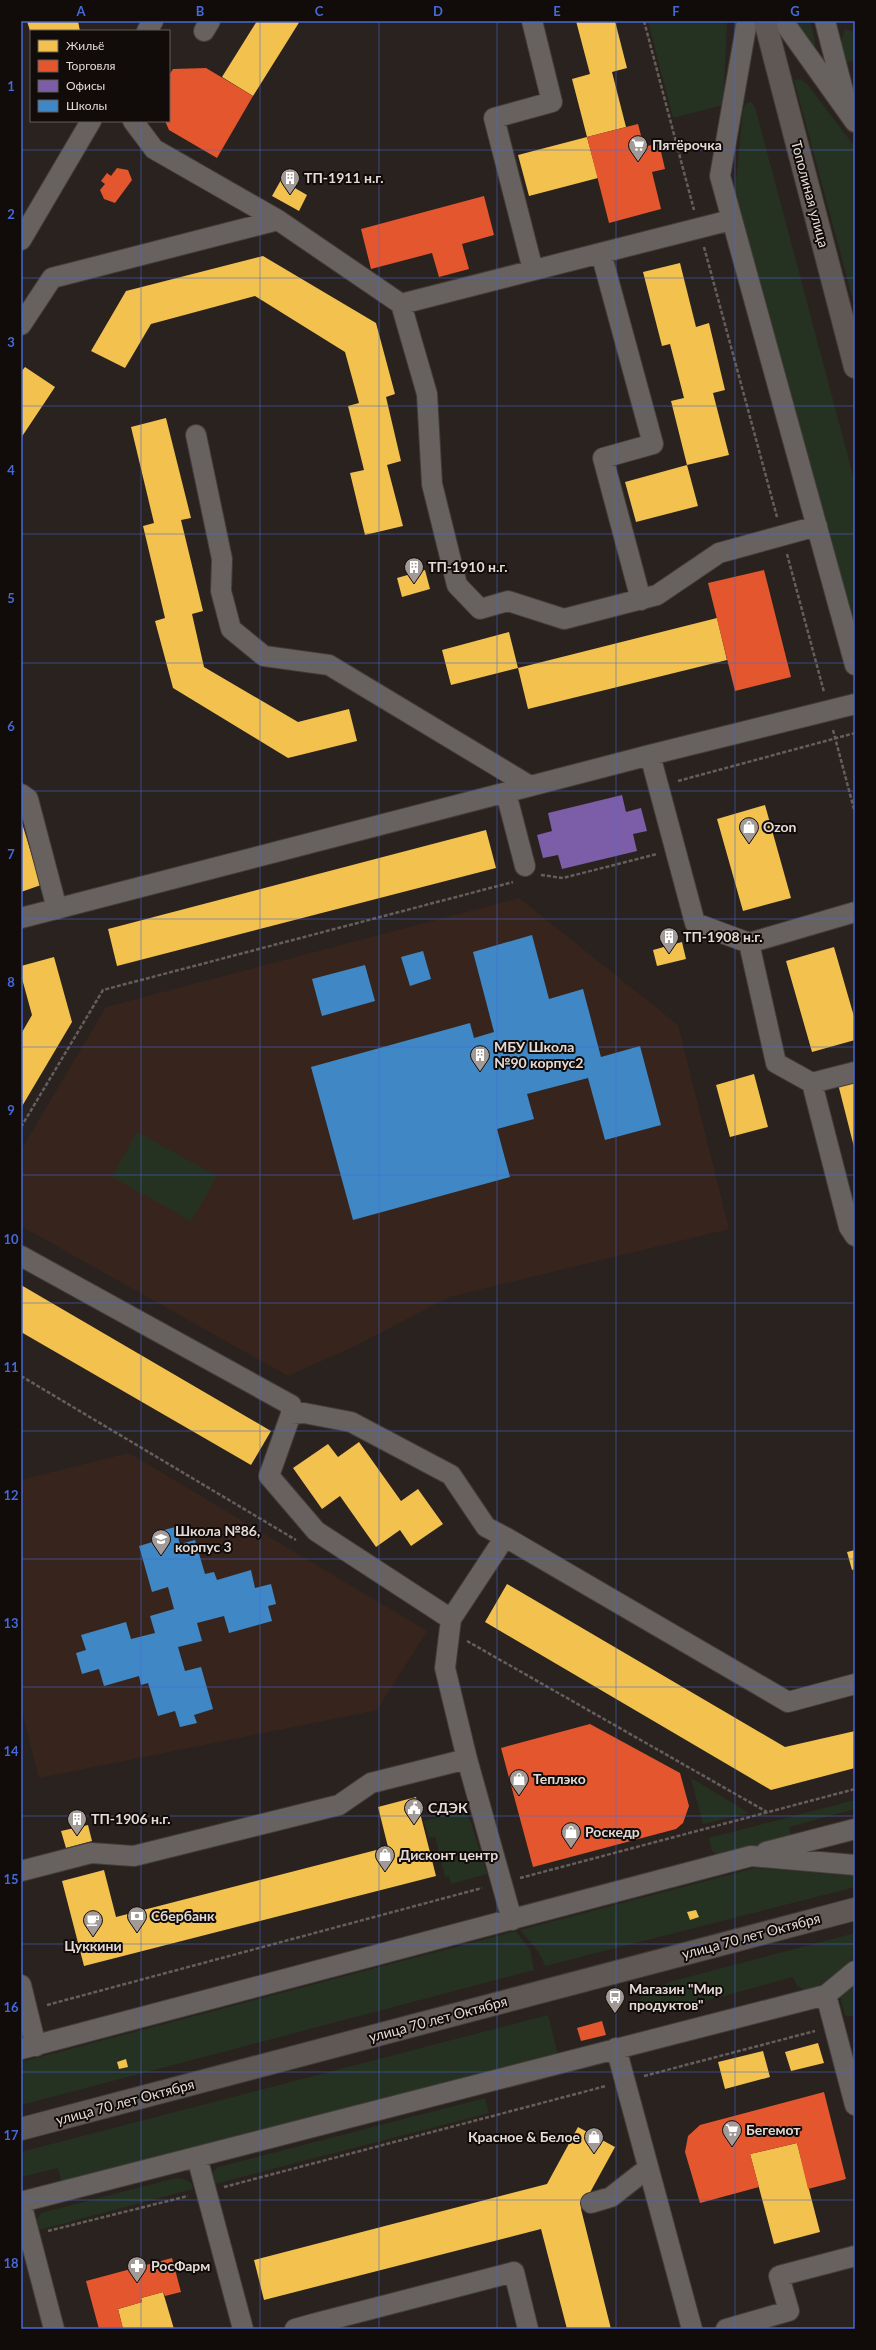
<svg xmlns="http://www.w3.org/2000/svg" width="876" height="2350" font-family="Lato,sans-serif">
<style>
.built{fill:#37251d}
.green{fill:#263221}
.homes{fill:#f2c14e}
.shops{fill:#e4572e}
.offices{fill:#7b5ea7}
.schools{fill:#3f88c5}
.lines{fill:none;stroke-linecap:round;stroke-linejoin:round}
.minor-casing{stroke:#433d39;stroke-width:22}
.major-casing{stroke:#433d39;stroke-width:24}
.path{stroke:#655e5c;stroke-width:2.5;stroke-dasharray:4 2;stroke-linecap:butt}
.minor{stroke:#67615f;stroke-width:20}
.major{stroke:#605855;stroke-width:22}
.grid{fill:none;stroke:#456ad8;stroke-width:1;stroke-opacity:0.55}
.labels{text-anchor:middle;stroke-width:4;stroke-linejoin:round;paint-order:stroke}
.poi-label{font-size:14px;font-weight:bold;fill:#e3dad6;stroke:#110b09;text-anchor:start}
.street-label{font-size:14px;fill:#e3dad6;stroke:#110b09}
.neatline{fill:none;stroke:#456ad8;stroke-width:1.5}
.grid-label{font-size:13px;text-anchor:middle;font-weight:bold;fill:#456ad8}
</style>
<rect width="100%" height="100%" fill="#2a221e"/>
<!-- built -->
<path class="built" d="M519,898L678,1025L729,1229L449,1297L357,1345L288,1376L21,1226V1150L106,1007Z
M129,1453L427,1631L377,1710L39,1778L21,1708V1480Z"/>
<!-- green -->
<path class="green" d="M648,21H727L723,105L673,118Z
M782,21H810L815,42L814,52Z
M845,29L855,32V60L841,64L837,55Z
M800,79L807,84L855,147V307L795,84V80Z
M751,102L755,107L855,483V644L735,193L743,109L746,103Z
M137,1132L217,1176L191,1221L112,1177Z
M691,1778L749,1813L703,1824Z
M855,1800V1809L789,1827L792,1839L721,1857L712,1851L709,1838Z
M461,1811L469,1817L487,1874L451,1884L449,1876L445,1877L435,1836L429,1838L424,1821Z
M755,1868L855,1876V1887L545,1966C541,1952 529,1941 520,1930Z
M516,1931L530,1950L534,1970L21,2105V2062Z
M855,1933V1957L818,1987L807,1991L797,1986L793,1977L668,2011L655,2013L644,2010L640,2004L641,1997L669,1982Z
M855,1983V2016H845L840,1996Z
M548,2015L558,2055L62,2184L58,2168L21,2177V2152Z
M485,2098L489,2113L214,2184L212,2173L218,2167Z
M176,2178L184,2179L191,2183L193,2189L35,2231V2222L41,2213Z"/>
<!-- homes -->
<path class="homes" d="M27,21H78L80,31H30Z
M257,21H300L253,96L222,77Z
M576,21H615L627,68L612,72L626,127L587,137L598,178L529,196L518,155L587,137L572,79L590,74Z
M281,180L307,195L299,211L272,196Z
M263,256L376,323L395,394L386,397L401,461L387,465L403,526L365,535L350,473L364,470L348,406L359,403L345,352L255,296L151,324L125,368L91,351L126,291Z
M680,263L696,327L709,323L725,390L713,393L729,455L687,465L671,401L684,398L670,344L662,346L643,272Z
M25,367L55,387L21,438V372Z
M166,418L191,518L181,520L203,611L192,614L204,667L298,722L349,709L357,741L288,758L173,688L155,621L165,618L143,526L154,523L131,427Z
M687,465L698,506L636,522L625,482Z
M425,570L430,589L402,597L397,578Z
M717,618L727,660L528,709L518,668Z
M509,632L518,668L451,685L442,650Z
M765,805L791,898L743,911L717,819Z
M21,820L41,885L21,892Z
M486,830L496,868L117,966L108,929Z
M682,942L686,959L657,966L653,950Z
M834,947L855,1020V1040L812,1052L786,961Z
M54,957L72,1022L21,1108V1034L32,1015L21,975V966Z
M754,1074L768,1127L730,1137L716,1085Z
M855,1080V1146L854,1147L838,1084Z
M21,1285L271,1431L251,1465L21,1332Z
M359,1442L401,1501L418,1489L443,1524L411,1546L400,1530L376,1547L340,1496L322,1509L293,1468L328,1444L338,1457Z
M855,1550V1569L852,1570L847,1552Z
M507,1584L785,1747L855,1731V1768L771,1790L485,1622Z
M416,1797L436,1876L84,1966L62,1881L104,1870L116,1917L388,1847L378,1807Z
M88,1825L92,1841L66,1848L61,1831Z
M696,1910L699,1917L690,1920L687,1912Z
M818,2043L824,2063L791,2071L785,2052Z
M763,2051L770,2077L725,2089L718,2062Z
M126,2059L128,2067L119,2069L117,2062Z
M578,2127L615,2147L581,2209L611,2329H567L541,2229L264,2300L254,2260L547,2184Z
M797,2143L820,2232L774,2244L750,2154Z
M163,2292L174,2329H123L118,2309L142,2302L141,2298Z"/>
<!-- shops -->
<path class="shops" d="M206,68L253,96L217,158L169,130L165,121H169V75L173,69Z
M638,124L644,147L659,143L665,169L652,172L661,209L609,223L587,137Z
M117,168L128,170L132,180L115,203L104,199L100,190L105,184L101,181L107,173L111,176Z
M484,196L494,235L462,244L469,269L439,277L432,253L371,269L361,229Z
M764,570L791,677L735,691L708,583Z
M590,1724L680,1773L689,1806L683,1823L676,1829L533,1867L501,1748Z
M602,2021L606,2035L581,2041L577,2028Z
M824,2092L846,2179L808,2189L797,2143L750,2154L759,2187L700,2203L685,2152L688,2136L700,2125Z
M172,2258L181,2292L165,2296L163,2292L141,2298L142,2302L118,2309L123,2329H99L86,2281Z"/>
<!-- offices -->
<path class="offices" d="M622,795L626,812L641,808L647,831L633,834L637,851L562,869L558,855L543,858L537,835L552,831L548,813Z"/>
<!-- schools -->
<path class="schools" d="M532,935L549,999L583,989L601,1057L640,1046L661,1125L605,1140L588,1078L527,1094L534,1119L497,1129L510,1177L353,1220L311,1067L470,1023L474,1038L494,1032L473,952Z
M423,951L431,979L410,986L401,957Z
M365,965L375,1001L322,1016L312,979Z
M175,1527L180,1544L195,1540L205,1574L214,1572L217,1580L251,1570L255,1588L271,1584L276,1604L268,1606L272,1621L229,1633L224,1616L197,1623L202,1641L178,1647L185,1671L201,1667L213,1709L194,1715L197,1723L180,1727L175,1711L158,1716L148,1683L141,1685L139,1676L104,1686L99,1669L82,1674L76,1653L86,1650L81,1635L126,1622L131,1639L155,1633L150,1616L174,1609L168,1587L152,1592L139,1546L156,1541L153,1533Z"/>
<g class="lines">
<defs>
<path id="minor" d="M532,21L552,102L494,118L533,270
M747,21L720,176L855,665
M783,21L855,122
M825,21L846,102
M147,31L153,21
M204,31L210,21
M133,121L154,149L278,220L401,304L427,394L432,484L457,585L480,609L508,601L564,619L657,595L719,553L817,526
M21,240L91,121
M401,304L601,253
M21,325L52,278L278,220
M196,435L222,559L221,591L231,629L264,656L329,665L530,786
M641,600L603,458L653,444L601,253L731,220
M650,755L695,923L749,943L855,912
M506,793L525,866
M21,794L28,799L57,909
M21,918L650,755L855,704
M749,943L776,1063L812,1083L849,1227L855,1236
M812,1083L855,1072
M21,1256L291,1405V1414L269,1476L316,1531L451,1619L445,1668L467,1759L512,1920
M291,1414L304,1413L351,1422L451,1475L486,1527L505,1537L451,1619
M505,1537L788,1702L855,1684
M766,1852L855,1829
M21,1871L91,1853L134,1856L339,1805L371,1783L467,1759
M21,1985L36,2046
M826,1995L855,2105
M616,2048L692,2329
M21,2049L751,1856L855,1865
M197,2157L243,2329
M21,2202L826,1995L855,1971
M21,2203L54,2329
M591,2203L611,2197L648,2168
M295,2329L313,2324
M314,2329L313,2324L514,2272L528,2329
M726,2329L789,2311L779,2276L855,2256"/>
<path id="major" d="M765,21L855,367
M21,2129L855,1909"/>
</defs>
<!-- minor casing -->
<use href="#minor" class="minor-casing"/>
<!-- major casing -->
<use href="#major" class="major-casing"/>
<!-- path -->
<path class="path" d="M644,21L694,210
M704,247L777,517
M787,554L824,692
M833,730L855,813
M678,781L855,733
M541,875L563,878L657,854
M21,1127L103,990L513,882
M21,1376L296,1540
M467,1641L767,1812
M520,1878L855,1789
M47,2005L482,1888
M644,2076L815,2031
M224,2187L606,2086
M48,2231L188,2196"/>
<!-- minor -->
<use href="#minor" class="minor"/>
<!-- major -->
<use href="#major" class="major"/>
</g>
<!-- grid -->
<path class="grid" d="M141,21V31M260,21V2329M379,21V2329M497,21V2329M616,21V2329M735,21V2329M141,121V2329M21,150H855M21,278H855M21,406H855M21,534H855M21,663H855M21,791H855M21,919H855M21,1047H855M21,1175H855M21,1303H855M21,1431H855M21,1559H855M21,1687H855M21,1816H855M21,1944H855M21,2072H855M21,2200H855"/>
<!-- icons -->
<defs>
<symbol id="supermarket-pin" viewBox="-11 -11 22 30"><path d="M0 17L-7.5 6A9.5 9.5 0 1 1 7.5 6Z" fill="#a29a96" stroke="#110b09"/><path d="M-6-5.5h2.5l.6 2H6L4.5 2H-2.5L-4.4-4H-6ZM-1.5 3.2a1.3 1.3 0 1 0 .1 0ZM3 3.2a1.3 1.3 0 1 0 .1 0Z" fill="#fff"/></symbol>
<symbol id="building-pin" viewBox="-11 -11 22 30"><path d="M0 17L-7.5 6A9.5 9.5 0 1 1 7.5 6Z" fill="#a29a96" stroke="#110b09"/><path d="M-4-6H4V6H1V3H-1V6H-4ZM-2.5-4.3h1.7v1.8h-1.7ZM.8-4.3h1.7v1.8H.8ZM-2.5-1h1.7V.8h-1.7ZM.8-1h1.7V.8H.8Z" fill="#fff"/></symbol>
<symbol id="shop-pin" viewBox="-11 -11 22 30"><path d="M0 17L-7.5 6A9.5 9.5 0 1 1 7.5 6Z" fill="#a29a96" stroke="#110b09"/><path d="M-5-2.5h2.3a2.7 3.5 0 0 1 5.4 0H5L5.5 6h-11ZM-1.5-2.5h3a1.5 2.3 0 0 0-3 0Z" fill="#fff"/></symbol>
<symbol id="school-pin" viewBox="-11 -11 22 30"><path d="M0 17L-7.5 6A9.5 9.5 0 1 1 7.5 6Z" fill="#a29a96" stroke="#110b09"/><path d="M0-5L7-2L0 1L-7-2ZM-4 1L0 2.5L4 1V4Q0 6-4 4Z" fill="#fff"/></symbol>
<symbol id="civic-pin" viewBox="-11 -11 22 30"><path d="M0 17L-7.5 6A9.5 9.5 0 1 1 7.5 6Z" fill="#a29a96" stroke="#110b09"/><path d="M-.6-6.5H3V-4.5H.6V-3L4-1V1h2V6H-6V1h2V-1L-.6-3ZM-1.2 2.5V6h2.4V2.5Z" fill="#fff"/></symbol>
<symbol id="bank-pin" viewBox="-11 -11 22 30"><path d="M0 17L-7.5 6A9.5 9.5 0 1 1 7.5 6Z" fill="#a29a96" stroke="#110b09"/><path d="M-6-4H6V4H-6ZM0-2.3a2.3 2.3 0 1 0 0 4.6a2.3 2.3 0 1 0 0-4.6Z" fill="#fff"/></symbol>
<symbol id="cafe-pin" viewBox="-11 -11 22 30"><path d="M0 17L-7.5 6A9.5 9.5 0 1 1 7.5 6Z" fill="#a29a96" stroke="#110b09"/><path d="M-5.5-4.5H6V0H3Q3 3.5 0 3.5H-2.5Q-5.5 3.5-5.5 0ZM3-3.2v2h1.7v-2ZM-6 4.5H4V6H-6Z" fill="#fff"/></symbol>
<symbol id="bus-pin" viewBox="-11 -11 22 30"><path d="M0 17L-7.5 6A9.5 9.5 0 1 1 7.5 6Z" fill="#a29a96" stroke="#110b09"/><path d="M-5-6H5V4H4V6H2V4H-2V6H-4V4H-5ZM-3.5-4V0h7V-4ZM-3.5 1.2v1.5H-2V1.2ZM2 1.2v1.5H3.5V1.2Z" fill="#fff"/></symbol>
<symbol id="pharmacy-pin" viewBox="-11 -11 22 30"><path d="M0 17L-7.5 6A9.5 9.5 0 1 1 7.5 6Z" fill="#a29a96" stroke="#110b09"/><path d="M-2-6h4v4h4v4h-4v4h-4v-4h-4v-4h4Z" fill="#fff"/></symbol>
</defs>
<g fill-rule="evenodd">
<use href="#supermarket-pin" x="627" y="134" width="22" height="30"/>
<use href="#building-pin" x="279" y="167" width="22" height="30"/>
<use href="#building-pin" x="403" y="556" width="22" height="30"/>
<use href="#shop-pin" x="738" y="816" width="22" height="30"/>
<use href="#building-pin" x="658" y="926" width="22" height="30"/>
<use href="#building-pin" x="469" y="1044" width="22" height="30"/>
<use href="#school-pin" x="150" y="1528" width="22" height="30"/>
<use href="#shop-pin" x="508" y="1768" width="22" height="30"/>
<use href="#civic-pin" x="403" y="1797" width="22" height="30"/>
<use href="#building-pin" x="66" y="1808" width="22" height="30"/>
<use href="#shop-pin" x="560" y="1821" width="22" height="30"/>
<use href="#shop-pin" x="374" y="1844" width="22" height="30"/>
<use href="#bank-pin" x="126" y="1905" width="22" height="30"/>
<use href="#cafe-pin" x="82" y="1909" width="22" height="30"/>
<use href="#bus-pin" x="604" y="1986" width="22" height="30"/>
<use href="#supermarket-pin" x="721" y="2119" width="22" height="30"/>
<use href="#shop-pin" x="583" y="2126" width="22" height="30"/>
<use href="#pharmacy-pin" x="126" y="2255" width="22" height="30"/>
</g>
<g class="labels">
<!-- poi labels -->
<g class="poi-label">
<text x="652" y="150">Пятёрочка</text>
<text x="304" y="183">ТП-1911 н.г.</text>
<text x="428" y="572">ТП-1910 н.г.</text>
<text x="763" y="832">Ozon</text>
<text x="683" y="942">ТП-1908 н.г.</text>
<text x="494" y="1052">МБУ Школа<tspan x="494" dy="16">№90 корпус2</tspan></text>
<text x="175" y="1536">Школа №86,<tspan x="175" dy="16">корпус 3</tspan></text>
<text x="533" y="1784">Теплэко</text>
<text x="428" y="1813">СДЭК</text>
<text x="91" y="1824">ТП-1906 н.г.</text>
<text x="585" y="1837">Роскедр</text>
<text x="399" y="1860">Дисконт центр</text>
<text x="151" y="1921">Сбербанк</text>
<text x="93" y="1951" text-anchor="middle">Цуккини</text>
<text x="629" y="1994">Магазин "Мир<tspan x="629" dy="16">продуктов"</tspan></text>
<text x="746" y="2135">Бегемот</text>
<text x="580" y="2142" text-anchor="end">Красное &amp; Белое</text>
<text x="151" y="2271">РосФарм</text>
</g>
<!-- street labels -->
<g class="street-label">
<text transform="translate(810 194) rotate(75)" y="5">Тополиная улица</text>
<text transform="translate(751 1936) rotate(-15)" y="5">улица 70 лет Октября</text>
<text transform="translate(438 2019) rotate(-15)" y="5">улица 70 лет Октября</text>
<text transform="translate(125 2102) rotate(-15)" y="5">улица 70 лет Октября</text>
</g>
</g>
<!-- border -->
<rect width="876" height="2350" fill="none" stroke="#110b09" stroke-width="44"/>
<!-- legend -->
<rect x="30" y="30" width="140" height="92" fill="#110b09" stroke="#655e5b"/>
<rect x="38" y="40" width="20" height="12" fill="#f2c14e" stroke="#655e5b"/>
<text x="66" y="50" font-size="12" fill="#e3dad6">Жильё</text>
<rect x="38" y="60" width="20" height="12" fill="#e4572e" stroke="#655e5b"/>
<text x="66" y="70" font-size="12" fill="#e3dad6">Торговля</text>
<rect x="38" y="80" width="20" height="12" fill="#7b5ea7" stroke="#655e5b"/>
<text x="66" y="90" font-size="12" fill="#e3dad6">Офисы</text>
<rect x="38" y="100" width="20" height="12" fill="#3f88c5" stroke="#655e5b"/>
<text x="66" y="110" font-size="12" fill="#e3dad6">Школы</text>
<rect x="22" y="22" width="832" height="2306" class="neatline"/>
<g class="grid-label">
<text x="81" y="16">A</text>
<text x="200" y="16">B</text>
<text x="319" y="16">C</text>
<text x="438" y="16">D</text>
<text x="557" y="16">E</text>
<text x="676" y="16">F</text>
<text x="795" y="16">G</text>
<text x="11" y="91">1</text>
<text x="11" y="219">2</text>
<text x="11" y="347">3</text>
<text x="11" y="475">4</text>
<text x="11" y="603">5</text>
<text x="11" y="731">6</text>
<text x="11" y="859">7</text>
<text x="11" y="987">8</text>
<text x="11" y="1115">9</text>
<text x="11" y="1244">10</text>
<text x="11" y="1372">11</text>
<text x="11" y="1500">12</text>
<text x="11" y="1628">13</text>
<text x="11" y="1756">14</text>
<text x="11" y="1884">15</text>
<text x="11" y="2012">16</text>
<text x="11" y="2140">17</text>
<text x="11" y="2268">18</text>
</g>
</svg>
